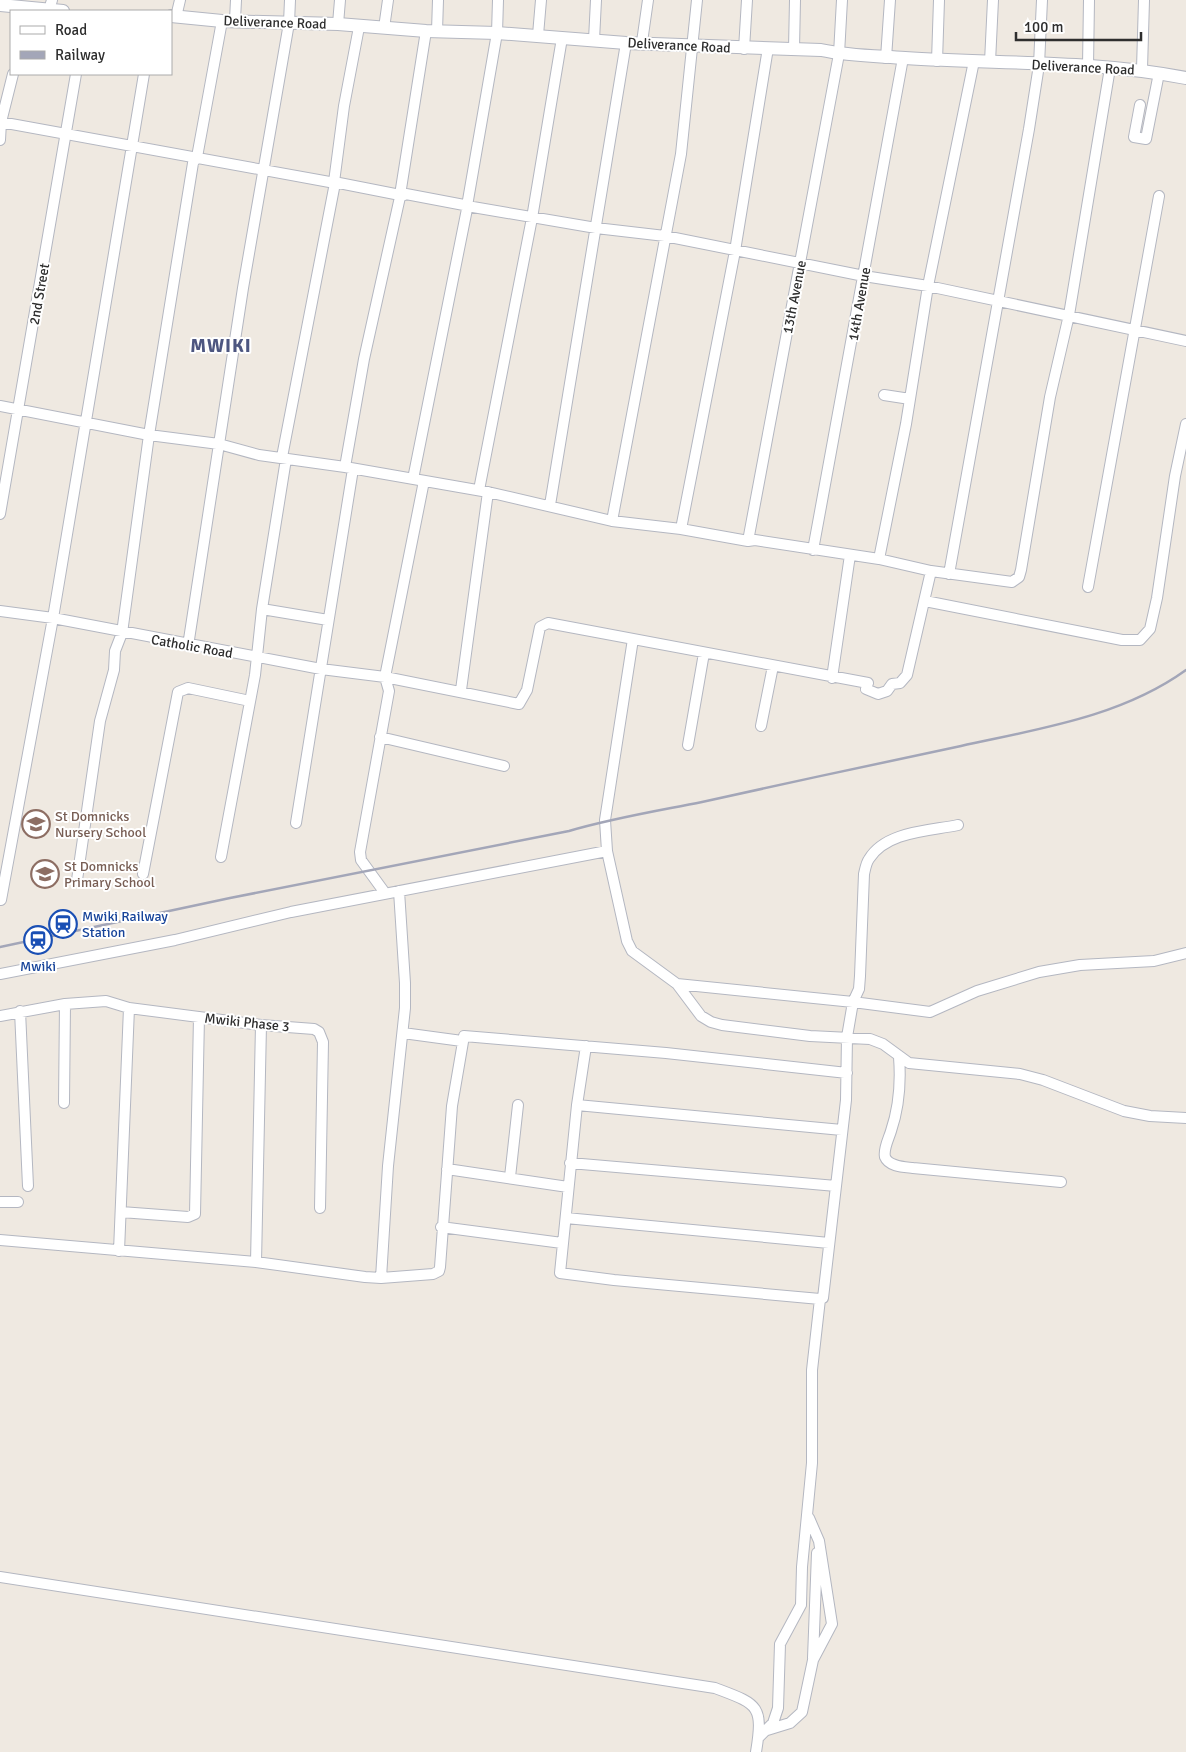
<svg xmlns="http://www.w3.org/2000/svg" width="1186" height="1752" font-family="Signika,sans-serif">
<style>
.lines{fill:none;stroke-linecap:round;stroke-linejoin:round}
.minor-casing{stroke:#b4b7c1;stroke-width:12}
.tertiary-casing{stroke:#b4b7c1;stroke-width:14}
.minor{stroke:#fff;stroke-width:10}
.tertiary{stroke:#fff;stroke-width:12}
.rail{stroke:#a3a6b8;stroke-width:2.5}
.labels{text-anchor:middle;stroke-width:4;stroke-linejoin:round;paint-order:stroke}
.street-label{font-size:14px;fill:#2e2e2e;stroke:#fff}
.education-label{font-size:14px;fill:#785e54;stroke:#fff;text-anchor:start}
.transit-label{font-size:14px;fill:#164399;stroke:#fff;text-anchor:start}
.district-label{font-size:19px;font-weight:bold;letter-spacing:1px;fill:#4d5680;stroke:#fff}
</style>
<rect width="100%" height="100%" fill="#efe9e1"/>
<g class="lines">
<defs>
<path id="minor" d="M498,0L497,33L467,206L596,228L665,236L864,276L928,286L1186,341
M49,10L52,0
M176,17L180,0
M235,20L236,0
M338,24L340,0
M359,27L344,106L334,182L400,195L426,31
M384,28L388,0
M437,31L438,0
M538,35L541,0
M594,40L596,0
M642,42L648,0
M744,49L747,0
M794,49L795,0
M886,58L890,0
M937,61L939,0
M990,62L993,0
M1088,66L1089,0
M1142,69L1144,0
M1140,105L1134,137L1146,139L1159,73
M0,122L335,183L282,457
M0,140L1,122L13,74
M884,395L910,399
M0,406L149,435L219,444L259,455L345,467L488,492L612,521L681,529L748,541L755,540L879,559L931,571L1012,582L1019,577L1021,570L1050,397L1069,315L1110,68
M345,467L364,359L400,197L406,194L464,205L467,209L413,479
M479,490L532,218L562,38
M550,505L626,43
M0,514L76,74
M612,521L681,154L697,0
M681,529L735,251L768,48
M748,541L839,54L842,0
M813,550L903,58
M879,559L906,424L928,286L974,61
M949,574L1029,129L1039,65L1042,0
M1088,587L1159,196
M925,601L1122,640H1140L1150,629L1157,598L1175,476L1186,424
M262,609L328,620
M0,611L53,618L321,669L385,677L519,704L527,690L540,627L548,623L868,683L866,689L878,694L887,691L892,684L900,683L907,675L931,571
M633,639L605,820L607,851L627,941L632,951L677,984L701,1016L711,1022L722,1025L810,1036L870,1039L883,1044L909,1063L1020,1074L1043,1080L1124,1111L1150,1116L1186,1118
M188,646L243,288L289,23L290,0
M832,678L850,555
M461,690L488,492
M761,726L773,666
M380,737L504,766
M688,745L704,653
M296,823L353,469
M221,857L255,675L262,609L286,459
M143,874L178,692L188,688L250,701
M77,880L100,721L114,670L115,651L122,633L149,435L193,163L197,157L222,21
M385,893L361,860L360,852L389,691L385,677L424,481
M1,900L53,618L144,74
M0,974L175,940L291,912L607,851
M677,984L853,1002L859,989L860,976L864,874C865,870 866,863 869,859C886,831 930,831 958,825
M20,1011L28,1186
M0,1016L65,1004L106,1001L129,1008L261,1025L314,1029L319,1032L323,1042L320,1208
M403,1033L462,1041
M586,1046L577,1105L560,1273L614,1280L820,1299L823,1298L846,1100L847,1037L853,1002L930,1012L977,991L1039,972L1080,965L1154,961L1186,953
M899,1057C901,1082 899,1107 891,1131C889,1138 883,1149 885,1157C889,1167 905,1167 913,1168L1061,1182
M64,1103L65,1004
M577,1105L842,1130
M570,1163L836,1186
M447,1169L568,1187
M510,1177L518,1105
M0,1202H18
M121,1212L188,1217L195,1214L199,1017
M566,1218L829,1243
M441,1227L562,1243
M0,1240L256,1262L365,1277L381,1278L433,1274L439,1271L440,1267L452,1106L464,1036L666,1053L847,1073
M119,1251L129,1008
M256,1262L261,1025
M381,1278L388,1166L405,1008V983L399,891
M0,1577L715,1688C757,1704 764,1704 756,1752
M813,1658L817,1553
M764,1731L790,1723L802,1712L813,1660L832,1624L819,1541L809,1518
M759,1737L773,1723L778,1708L780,1644L801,1605L802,1567L812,1463V1370L820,1299"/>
<path id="tertiary" d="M0,5L63,11
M171,16L222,21L338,24L426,31L497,33L626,43L821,50C849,56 877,56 905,58C998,64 1094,60 1186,78"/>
</defs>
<!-- minor casing -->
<use href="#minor" class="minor-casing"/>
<!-- tertiary casing -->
<use href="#tertiary" class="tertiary-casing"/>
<!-- minor -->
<use href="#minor" class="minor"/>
<!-- tertiary -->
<use href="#tertiary" class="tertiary"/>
<!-- rail -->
<path class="rail" d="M0,947L230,898L569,831C613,818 657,811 702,802C788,783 875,764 961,746C1038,729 1121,717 1186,670"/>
</g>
<!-- icons -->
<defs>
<symbol id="school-ring" viewBox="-11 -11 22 22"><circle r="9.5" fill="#fff" stroke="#8d6e63" stroke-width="1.5"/><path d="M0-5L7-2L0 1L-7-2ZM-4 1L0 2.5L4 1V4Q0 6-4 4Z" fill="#8d6e63"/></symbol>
<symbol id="station-ring" viewBox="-11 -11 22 22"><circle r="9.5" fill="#fff" stroke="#1a4fb4" stroke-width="1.5"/><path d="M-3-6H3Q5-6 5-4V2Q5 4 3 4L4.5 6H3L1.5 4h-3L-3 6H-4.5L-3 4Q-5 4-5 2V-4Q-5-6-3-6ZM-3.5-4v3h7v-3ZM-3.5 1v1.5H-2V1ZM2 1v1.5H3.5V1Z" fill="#1a4fb4"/></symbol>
</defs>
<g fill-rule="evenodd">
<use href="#school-ring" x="20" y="808" width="32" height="32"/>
<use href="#school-ring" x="29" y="858" width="32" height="32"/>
<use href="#station-ring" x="47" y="908" width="32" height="32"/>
<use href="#station-ring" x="22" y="924" width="32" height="32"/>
</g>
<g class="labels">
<!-- street labels -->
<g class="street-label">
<text transform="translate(275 22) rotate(2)" y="5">Deliverance Road</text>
<text transform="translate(679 45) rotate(3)" y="5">Deliverance Road</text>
<text transform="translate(1083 67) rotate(3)" y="5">Deliverance Road</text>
<text transform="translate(39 294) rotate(-80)" y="5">2nd Street</text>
<text transform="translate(794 297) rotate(-79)" y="5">13th Avenue</text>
<text transform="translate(859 304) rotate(-80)" y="5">14th Avenue</text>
<text transform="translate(192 646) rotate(10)" y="5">Catholic Road</text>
<text transform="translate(247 1022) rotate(6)" y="5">Mwiki Phase 3</text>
</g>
<!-- education labels -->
<g class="education-label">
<text x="55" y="821">St Domnicks<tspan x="55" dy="16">Nursery School</tspan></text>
<text x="64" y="871">St Domnicks<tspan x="64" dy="16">Primary School</tspan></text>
</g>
<!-- transit labels -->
<g class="transit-label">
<text x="82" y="921">Mwiki Railway<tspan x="82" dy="16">Station</tspan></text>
<text x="38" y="971" text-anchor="middle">Mwiki</text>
</g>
<!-- district labels -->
<g class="district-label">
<text x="221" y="352">MWIKI</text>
</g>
</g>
<!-- legend -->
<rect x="10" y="10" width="162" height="65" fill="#ffffff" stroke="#ababab"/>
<rect x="20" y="26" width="25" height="8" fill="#ffffff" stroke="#ababab"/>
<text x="55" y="35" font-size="15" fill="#2e2e2e">Road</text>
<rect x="20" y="51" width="25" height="8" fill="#a3a6b8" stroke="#ababab"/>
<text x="55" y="60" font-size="15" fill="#2e2e2e">Railway</text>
<!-- scale -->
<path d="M1016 32v8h125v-8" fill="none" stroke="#2e2e2e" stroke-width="2.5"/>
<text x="1024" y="32" font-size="15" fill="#2e2e2e" stroke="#ffffff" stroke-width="4" paint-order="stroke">100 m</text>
</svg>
